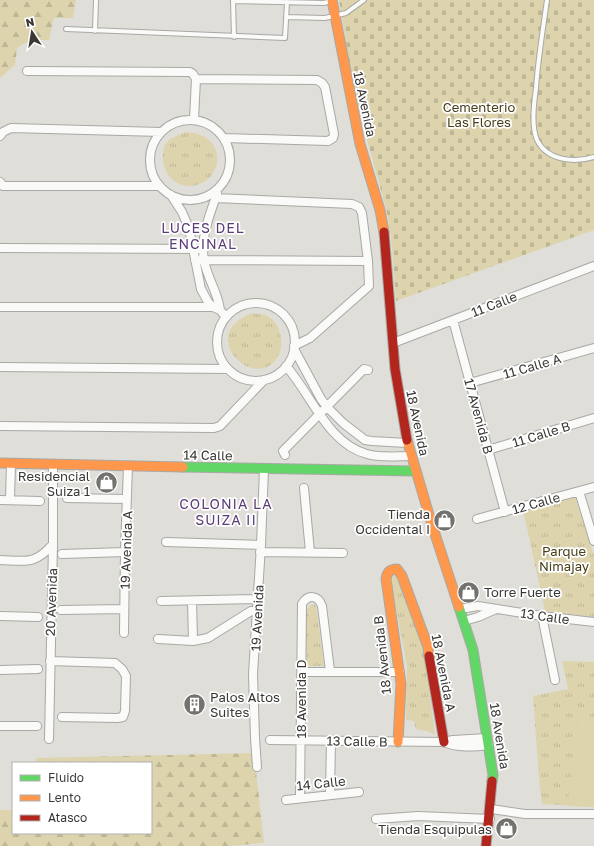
<svg xmlns="http://www.w3.org/2000/svg" width="594" height="846" font-family="'Golos Text',sans-serif">
<style>
.forest{fill:url(#forest-firs)}
.cemetery{fill:url(#cemetery-stones)}
.park{fill:url(#park-tufts)}
.pitch{fill:#ddd4ae}
.lines{fill:none;stroke-linecap:round;stroke-linejoin:round}
.lane-casing{stroke:#a9a8a4;stroke-width:6}
.street-casing{stroke:#a9a8a4;stroke-width:10}
.fast-casing{stroke:#a9a8a4;stroke-width:11}
.slow-casing{stroke:#a9a8a4;stroke-width:11}
.jam-casing{stroke:#a9a8a4;stroke-width:11}
.lane{stroke:#fafaf9;stroke-width:4}
.street{stroke:#fafaf9;stroke-width:8}
.fast{stroke:#63d668;stroke-width:9}
.slow{stroke:#ff974d;stroke-width:9}
.jam{stroke:#b3261e;stroke-width:9}
.labels{text-anchor:middle;stroke-width:3.5;stroke-linejoin:round;paint-order:stroke}
.street-label{font-size:13px;fill:#393835;stroke:#fff}
.park-label{font-size:13px;fill:#49401a;stroke:#fff}
.poi-label{font-size:13px;fill:#393835;stroke:#fff;text-anchor:end}
.neighbourhood-label{font-size:14px;letter-spacing:1px;fill:#5b3d78;stroke:#fff}
</style>
<defs>
<pattern id="forest-firs" width="22" height="20" patternUnits="userSpaceOnUse"><rect width="22" height="20" fill="#ddd4ae"/><path d="M5 1l3.5 6h-7zM16 11l3.5 6h-7z" fill="#beb796"/></pattern>
<pattern id="cemetery-stones" width="16" height="16" patternUnits="userSpaceOnUse"><rect width="16" height="16" fill="#ddd4ae"/><path d="M2 7V4a2 2 0 0 1 4 0v3zM10 15v-3a2 2 0 0 1 4 0v3z" fill="#beb796"/></pattern>
<pattern id="park-tufts" width="24" height="20" patternUnits="userSpaceOnUse"><rect width="24" height="20" fill="#ddd4ae"/><path d="M3 7l-1-3M5 7V3M7 7l1-3M15 17l-1-3M17 17v-4M19 17l1-3" fill="none" stroke="#beb796"/></pattern>
</defs>
<rect width="100%" height="100%" fill="#dfded9"/>
<!-- forest -->
<path class="forest" d="M0,0H76L73,18H54L49,40H30L17,48L15,65L0,78Z
M254,753L264,843L228,846H0V810H13V833H151V763H36V758Z"/>
<!-- cemetery -->
<path class="cemetery" d="M339,0H594V230L396,301L391,235L386,208L360,114L352,79Z"/>
<!-- park -->
<path class="park" d="M186,132C200,133 215,139 217,155C217,159 218,163 216,167C210,184 189,192 174,181C163,173 159,153 167,142C172,137 179,135 186,132Z
M253,313C257,314 261,314 265,315C279,320 284,339 280,352C261,399 191,335 253,313Z
M575,497L594,556V617L545,611L524,514L523,511Z
M399,576L424,651L435,735L427,731L416,729L414,721L406,720L407,666L390,577Z
M312,604L316,605L324,666H307L305,611Z
M562,661L594,662V807L542,804L539,778L533,696L568,689Z"/>
<!-- pitch -->
<path class="pitch" d="M579,720H594V807L567,806Z"/>
<g class="lines">
<defs>
<path id="lane" d="M233,0L234,37
M547,0C543,29 538,59 536,88C534,103 531,126 537,140C547,161 575,163 594,157
M233,1L324,3L331,1
M286,17L325,18L346,13L364,0
M66,29L285,38L287,2
M95,31L96,0"/>
<path id="street" d="M27,71L190,72L193,74L196,79L194,119
M196,79L317,80L322,83L325,87L334,134L333,138L328,141L225,138
M150 160a40 40 0 1 1 80 0a40 40 0 1 1-80 0Z
M0,136L3,132L11,128L161,132
M0,182L3,186H159
M217,194C210,213 200,239 204,260C207,278 218,292 220,310
M171,195L182,212L189,228L201,289L208,302L213,307L220,310L226,317
M215,198L352,204L359,207L362,213L368,261L369,286L310,338L294,346
M0,248L204,249
M195,260L368,261
M217 342a39 39 0 1 1 78 0a39 39 0 1 1-78 0Z
M0,307H213
M453,320L505,512
M393,343L594,266
M294,349L321,399L327,407L343,423L365,440L372,441L407,443
M286,366C311,394 328,444 367,454C380,458 397,456 410,456
M0,367L228,369
M470,383L594,348
M0,426L214,428L220,426L264,380
M488,450L594,418
M285,455L283,451L364,369L368,370
M304,488L310,552
M579,491L594,541
M67,498L127,499
M10,499L11,464
M0,500L40,501
M477,519L594,487
M166,542L261,545
M260,552L343,553
M62,554L125,552
M0,560C26,561 35,565 53,544
M161,601L258,599
M192,601L193,641
M460,609L478,606L542,616L594,622
M61,610L124,609
M0,616L38,617
M542,616L555,680
M464,621L478,617L496,609
M124,633L125,552L128,466
M158,639L193,641L208,638L251,611H257
M50,661L115,663L122,669L126,676L125,711L123,717L117,718L62,717
M0,670L38,669
M302,672H400
M0,726H37
M49,739L53,544V464
M270,740L444,742L453,740L487,738
M444,742C458,748 473,747 489,745
M257,767L255,738L253,674L261,545L264,469
M330,795L331,740
M300,798L302,604C308,594 318,595 322,606L330,671
M286,800L359,792
M491,809L525,814H594
M376,819L418,816L490,819"/>
<path id="fast" d="M183,467L415,471
M459,607L473,650L493,775L492,781"/>
<path id="slow" d="M332,0L360,144L380,210L384,232
M407,440L432,525L459,607
M0,463L183,467
M398,742L401,684L386,579C387,572 390,569 397,569L402,576L428,647L429,656"/>
<path id="jam" d="M384,232L395,369L407,440
M429,656L444,742
M486,846L492,781"/>
</defs>
<!-- lane casing -->
<use href="#lane" class="lane-casing"/>
<!-- street casing -->
<use href="#street" class="street-casing"/>
<!-- fast casing -->
<use href="#fast" class="fast-casing"/>
<!-- slow casing -->
<use href="#slow" class="slow-casing"/>
<!-- jam casing -->
<use href="#jam" class="jam-casing"/>
<!-- lane -->
<use href="#lane" class="lane"/>
<!-- street -->
<use href="#street" class="street"/>
<!-- fast -->
<use href="#fast" class="fast"/>
<!-- slow -->
<use href="#slow" class="slow"/>
<!-- jam -->
<use href="#jam" class="jam"/>
</g>
<!-- icons -->
<defs>
<symbol id="shop-disc" viewBox="-11 -11 22 22"><circle r="9.5" fill="#73726e" stroke="#fff"/><path d="M-5-2.5h2.3a2.7 3.5 0 0 1 5.4 0H5L5.5 6h-11ZM-1.5-2.5h3a1.5 2.3 0 0 0-3 0Z" fill="#fff"/></symbol>
<symbol id="building-disc" viewBox="-11 -11 22 22"><circle r="9.5" fill="#73726e" stroke="#fff"/><path d="M-4-6H4V6H1V3H-1V6H-4ZM-2.5-4.3h1.7v1.8h-1.7ZM.8-4.3h1.7v1.8H.8ZM-2.5-1h1.7V.8h-1.7ZM.8-1h1.7V.8H.8Z" fill="#fff"/></symbol>
</defs>
<g fill-rule="evenodd">
<use href="#shop-disc" x="94" y="470" width="25" height="25"/>
<use href="#shop-disc" x="432" y="508" width="25" height="25"/>
<use href="#shop-disc" x="456" y="580" width="25" height="25"/>
<use href="#building-disc" x="182" y="692" width="25" height="25"/>
<use href="#shop-disc" x="494" y="816" width="25" height="25"/>
</g>
<g class="labels">
<!-- street labels -->
<g class="street-label">
<text transform="translate(365 104) rotate(78)" y="5">18 Avenida</text>
<text transform="translate(494 304) rotate(-21)" y="5">11 Calle</text>
<text transform="translate(532 366) rotate(-16)" y="5">11 Calle A</text>
<text transform="translate(479 416) rotate(75)" y="5">17 Avenida B</text>
<text transform="translate(418 423) rotate(78)" y="5">18 Avenida</text>
<text transform="translate(541 434) rotate(-17)" y="5">11 Calle B</text>
<text transform="translate(208 455) rotate(1)" y="5">14 Calle</text>
<text transform="translate(536 503) rotate(-16)" y="5">12 Calle</text>
<text transform="translate(126 550) rotate(-88)" y="5">19 Avenida A</text>
<text transform="translate(51 602) rotate(-88)" y="5">20 Avenida</text>
<text transform="translate(545 616) rotate(8)" y="5">13 Calle</text>
<text transform="translate(257 618) rotate(-87)" y="5">19 Avenida</text>
<text transform="translate(382 655) rotate(-96)" y="5">18 Avenida B</text>
<text transform="translate(444 673) rotate(79)" y="5">18 Avenida A</text>
<text transform="translate(301 699) rotate(-90)" y="5">18 Avenida D</text>
<text transform="translate(500 736) rotate(81)" y="5">18 Avenida</text>
<text transform="translate(357 741) rotate(1)" y="5">13 Calle B</text>
<text transform="translate(321 783) rotate(-6)" y="5">14 Calle</text>
</g>
<!-- park labels -->
<g class="park-label">
<text x="479" y="112">Cementerio<tspan x="479" dy="15">Las Flores</tspan></text>
<text x="564" y="556">Parque<tspan x="564" dy="15">Nimajay</tspan></text>
</g>
<!-- poi labels -->
<g class="poi-label">
<text x="90" y="481">Residencial<tspan x="90" dy="15">Suiza 1</tspan></text>
<text x="430" y="519">Tienda<tspan x="430" dy="15">Occidental I</tspan></text>
<text x="484" y="597" text-anchor="start">Torre Fuerte</text>
<text x="210" y="702" text-anchor="start">Palos Altos<tspan x="210" dy="15">Suites</tspan></text>
<text x="492" y="834">Tienda Esquipulas</text>
</g>
<!-- neighbourhood labels -->
<g class="neighbourhood-label">
<text x="203" y="233">LUCES DEL<tspan x="203" dy="16">ENCINAL</tspan></text>
<text x="226" y="509">COLONIA LA<tspan x="226" dy="16">SUIZA II</tspan></text>
</g>
</g>
<!-- legend -->
<rect x="12" y="762" width="140" height="72" fill="#ffffff" stroke="#b0afae"/>
<rect x="20" y="775" width="20" height="6" fill="#63d668" stroke="#b0afae"/>
<text x="48" y="782" font-size="12" fill="#393835">Fluido</text>
<rect x="20" y="795" width="20" height="6" fill="#ff974d" stroke="#b0afae"/>
<text x="48" y="802" font-size="12" fill="#393835">Lento</text>
<rect x="20" y="815" width="20" height="6" fill="#b3261e" stroke="#b0afae"/>
<text x="48" y="822" font-size="12" fill="#393835">Atasco</text>
<!-- north arrow -->
<g transform="translate(32 32) rotate(348)" stroke="#ffffff" stroke-width="3" paint-order="stroke">
<path d="M0-3L7 15L0 10L-7 15Z" fill="#393835"/>
<text y="-6" font-size="11" font-weight="bold" text-anchor="middle" fill="#393835">N</text>
</g>
</svg>
